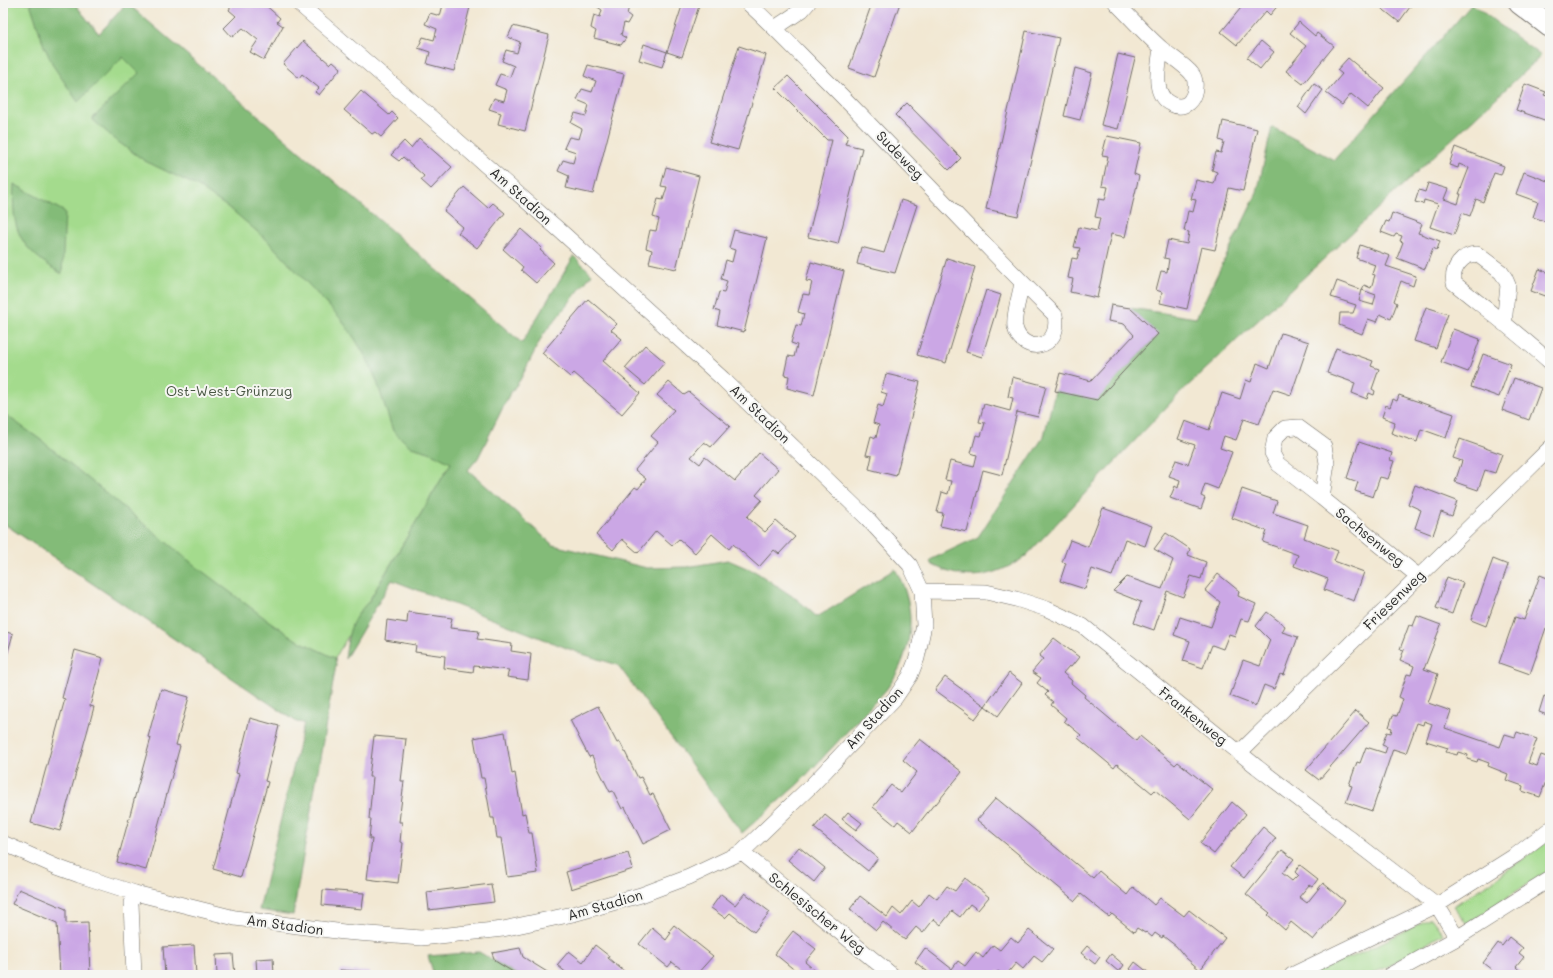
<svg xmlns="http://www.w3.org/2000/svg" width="1553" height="978" font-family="Mali,sans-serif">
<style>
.green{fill:#a4db8d;stroke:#68835c}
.forest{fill:#83bb78;stroke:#577352}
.building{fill:#cba7e5}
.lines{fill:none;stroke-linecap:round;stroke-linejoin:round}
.street-casing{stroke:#716d66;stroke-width:16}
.secondary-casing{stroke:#716d66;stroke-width:24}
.street{stroke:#fff;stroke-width:15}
.secondary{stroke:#fff;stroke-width:22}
.labels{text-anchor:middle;stroke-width:4;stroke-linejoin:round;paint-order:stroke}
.street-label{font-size:14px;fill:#2b2b2b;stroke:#f6f6f2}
.park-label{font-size:14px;fill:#495744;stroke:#f6f6f2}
</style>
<rect width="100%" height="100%" fill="#f6f6f2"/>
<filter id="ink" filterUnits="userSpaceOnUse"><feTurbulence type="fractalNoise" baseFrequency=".025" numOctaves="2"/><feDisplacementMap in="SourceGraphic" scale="8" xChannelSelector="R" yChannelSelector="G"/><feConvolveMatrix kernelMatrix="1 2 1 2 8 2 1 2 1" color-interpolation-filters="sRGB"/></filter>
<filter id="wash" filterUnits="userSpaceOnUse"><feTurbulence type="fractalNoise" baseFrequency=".012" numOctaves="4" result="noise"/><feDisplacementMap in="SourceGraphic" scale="16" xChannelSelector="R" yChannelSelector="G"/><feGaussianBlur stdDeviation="0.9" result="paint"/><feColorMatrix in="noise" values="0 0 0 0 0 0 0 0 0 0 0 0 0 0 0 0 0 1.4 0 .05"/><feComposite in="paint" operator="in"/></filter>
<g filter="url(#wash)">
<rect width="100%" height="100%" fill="#f2e8d3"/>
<!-- green -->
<path class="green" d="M3,3H74L99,34L127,3L451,463L297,722L3,523Z
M1550,840V869L1467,924L1453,906L1485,886Z
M1431,918L1443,934L1385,968L1368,975H1308L1363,952Z"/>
<!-- forest -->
<path class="forest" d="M30,3H74L99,34L127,3L522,343L574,256L592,274L543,335L520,380L509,395L478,458L468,470L553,545L647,568L687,567L728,560L756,572L798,600L817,617L895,569C919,609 913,654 886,690L798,784L742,833L618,665L582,654L392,580L345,659C349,631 349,622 369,601L451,463L429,452L411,447L393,431L376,379L367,359L355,339L340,318L267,240L233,211L197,186L145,161L117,141L92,119L139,73L123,57L78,102L54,67L44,46Z
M1472,4L1541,56L1176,397L1025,557C993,578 966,583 931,564L930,560L978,537L1044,436L1055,391L1108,387L1158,335L1130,308L1196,318L1257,193L1272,127L1334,160Z
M14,184L65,212L62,274C20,248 11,233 14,184Z
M3,413L41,440L198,568L266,619L295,639L335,658L336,665L293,915L259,910L304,723L297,722L3,523Z
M479,952L518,975H434L428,956Z"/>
<g id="blocks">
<!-- building -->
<path class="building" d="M233,3H263L280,18L277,22L283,26L264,60L250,52L258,40L243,28L232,37L224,28L236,16L229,10Z
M438,3H471L454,71L427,64L430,52L418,48L423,37L434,40L437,29L425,24L430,13L440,16L443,5Z
M597,3H630L627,14L631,17L627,24L624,23L621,35L626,38L621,45L594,38L596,31L591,28L594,15L600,17L602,10L596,6Z
M683,3H700L682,57L667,52Z
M872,3H900L874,77L849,68Z
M1245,3H1280L1270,15L1266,11L1237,45L1221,32Z
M1375,3H1413L1399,22Z
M1299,22L1315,36L1317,33L1334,46L1303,84L1286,71L1306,46L1290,33Z
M513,26L549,35L525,131L498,124L501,113L489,109L494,98L504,101L507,90L495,85L500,74L510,77L514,66L502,61L506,50L517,53L520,42L508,37Z
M1026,31L1059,38L1018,216L986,209Z
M303,41L330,64L333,61L341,68L319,95L315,92L319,88L302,74L299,78L283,64Z
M1261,41L1274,52L1260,69L1247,58Z
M644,44L667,52L662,67L639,60Z
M739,46L766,55L738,150L709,142Z
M1118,54L1135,58L1118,129L1101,125Z
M1348,58L1384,88L1368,108L1351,94L1342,105L1326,93L1342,74L1337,70Z
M588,65L624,74L593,194L566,188L569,176L558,171L563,160L573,163L576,152L564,148L569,137L579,139L582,129L571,123L575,113L586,116L589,105L577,100L582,89L592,92L596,81L584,76Z
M1075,68L1092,73L1080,120L1064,116Z
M788,76L848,136L845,144L862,148L838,244L808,237L832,140H827L775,88Z
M1314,84L1323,90L1306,114L1298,107Z
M1525,84L1546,92L1544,95L1550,97V122L1516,110Z
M361,91L389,115L392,112L398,118L381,137L375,132L372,134L344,110Z
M907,103L961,158L949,170L895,115Z
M1223,121L1257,129L1243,191L1229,188L1215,250L1201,247L1187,309L1160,303L1162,292L1156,290L1161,271L1167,272L1169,259L1164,258L1168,240L1187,244L1189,232L1184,231L1188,211L1193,212L1196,200L1191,199L1196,180L1214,184L1217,172L1212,170L1216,152L1221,153L1224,142L1219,140Z
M1107,136L1141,143L1134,174L1139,176L1125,237L1111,234L1097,298L1070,292L1073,279L1068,278L1072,258L1077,259L1080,248L1074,247L1079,227L1097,231L1100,218L1095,217L1099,199L1105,200L1108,187L1102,186L1108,156L1102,155Z
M419,138L452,167L431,189L421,180L424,176L403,157L399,161L391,155L404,141L411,148Z
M1455,147L1504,166L1501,175L1494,173L1483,202L1476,199L1470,216L1462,213L1454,235L1430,227L1438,204L1424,200L1423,204L1415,202L1419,190L1425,192L1428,183L1448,189L1444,199L1458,204L1461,194H1459L1469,168L1459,164L1458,168L1449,165Z
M666,167L699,176L676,269L649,263L652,250L646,248L650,230L656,231L659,219L653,217L658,199L663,200L667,187L661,186Z
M1524,172L1550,182V223L1533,217L1538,202L1516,194Z
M464,187L488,208L493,203L505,213L477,248L458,233L463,227L444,211Z
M901,200L917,205L895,273L857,264L861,247L884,253Z
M1392,213L1422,224L1418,233L1440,241L1437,250L1433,248L1425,269L1397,258L1403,242L1400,241L1402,236L1396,234L1394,237L1381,232L1386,221L1389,222Z
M521,229L542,248L540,250L554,263L536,283L521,270L523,267L503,249Z
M734,230L767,238L744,332L717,325L720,312L714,310L719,292L724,293L727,281L721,279L726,260L732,262L735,250L729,248Z
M1360,245L1390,256L1386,266L1416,276L1413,286L1401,281L1394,301L1397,303L1391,319L1380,314L1377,322L1368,319L1362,334L1339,325L1340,313H1353L1356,305L1331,297L1337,281L1362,290L1359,301L1373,305L1376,295L1362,290L1364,285L1371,288L1375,275L1372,274L1375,265L1356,258Z
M947,258L975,267L946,363L917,355Z
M811,262L844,271L814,395L787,388L789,376L784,375L788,356L794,357L797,345L791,343L796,325L801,326L804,314L798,312L803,294L809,295L812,282L806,281Z
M1539,269L1550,273V298L1531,291Z
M986,290L1001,295L982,357L966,352Z
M588,299L617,324L611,330L622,339L603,361L640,393L622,414L574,373L570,377L542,353Z
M1111,305L1130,308L1158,334L1097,400L1055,391L1060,373L1091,381L1134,335L1124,324L1108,321Z
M1426,307L1448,314L1436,348L1414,341Z
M1453,329L1480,339L1468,372L1441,362Z
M1281,333L1309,342L1291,395L1273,389L1259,424L1244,419L1236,440L1224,436L1220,448L1232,452L1218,489L1205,484L1201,496L1205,498L1201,509L1170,498L1175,486L1178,488L1180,480L1169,476L1176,460L1188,464L1195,445L1178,439L1185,421L1209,430L1222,393L1240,399L1246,380L1251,382L1257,363L1269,368Z
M645,345L665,362L645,385L625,368Z
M1336,348L1373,361L1371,366L1379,369L1372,389L1375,391L1374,395L1369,393L1367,399L1352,393L1355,383L1327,373Z
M1483,354L1511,364L1499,397L1471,387Z
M886,374L920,382L896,476L869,469L872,456L866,455L871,436L876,438L879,425L873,423L878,405L883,407L887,394L881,392Z
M1012,377L1046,386L1038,417L1017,412L1002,475L983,470L967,532L940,526L943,513L937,512L942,492L948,494L951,481L945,480L950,461L974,467L977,455L971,453L976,435L981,436L985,423L979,422L984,404L1010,411L1013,398L1008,397Z
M1514,378L1541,388L1529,420L1502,410Z
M669,382L684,395L689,392L730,426L711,447L704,442L691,457L700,464L705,457L735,481L759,453L778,469L756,495L762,500L747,517L765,532L776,521L795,537L779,554L774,550L759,567L733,544L729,549L712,534L695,553L679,539L672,545L656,531L638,553L622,539L613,550L596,535L635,487L638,489L646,479L635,470L658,442L651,436L674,410L657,395Z
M1399,395L1454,414L1446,438L1421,429L1417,442L1391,433L1395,422L1382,417L1386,405L1390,407L1393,399L1397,401Z
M1460,439L1502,454L1495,473L1485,470L1478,490L1455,482L1462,461L1453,458Z
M1359,442L1392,453L1390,460L1394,461L1388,479L1380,477L1373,497L1355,491L1358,482L1347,478Z
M1415,485L1457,501L1452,516L1441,512L1433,535L1415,528L1421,510L1408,504Z
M1242,489L1277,501L1273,513L1308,525L1304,538L1338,551L1334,561L1364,572L1354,601L1324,590L1328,579L1294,566L1298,555L1263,542L1267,531L1232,518Z
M1103,508L1152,526L1145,546L1125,539L1112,576L1092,569L1085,589L1060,581L1066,563L1062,562L1070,540L1088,547Z
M1166,533L1190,549L1188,555L1206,562L1201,579L1191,576L1183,597L1167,591L1154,630L1134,623L1141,602L1113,591L1127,577L1162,589L1173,560L1154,549Z
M1493,559L1508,565L1486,626L1471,620Z
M1218,574L1239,591L1238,596L1256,604L1249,621L1241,619L1235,636L1229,634L1223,649L1212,645L1203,668L1183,661L1190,641L1174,635L1180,617L1211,627L1220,602L1205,590Z
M1540,575L1550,579V629L1546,628L1530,674L1499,663L1515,617L1524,620Z
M1447,577L1463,583L1452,614L1436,608Z
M408,612L452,618L450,628L479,631L477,639L512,644L511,651L531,654L528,680L507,677L509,670L474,666L473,672L444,668L445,656L415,652L416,645L385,640L387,620L407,623Z
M1267,612L1285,626L1282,632L1298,637L1284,675L1280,674L1274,689L1264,685L1256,706L1230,696L1243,660L1260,666L1270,640L1256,626Z
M1417,616L1441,625L1424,669L1438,674L1428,703L1451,711L1445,728L1500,747L1505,734L1515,737L1517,732L1537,739L1528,763L1537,766L1541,755L1550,758V777L1548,776L1540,797L1522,791L1523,786L1506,780L1508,774L1488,766L1489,763L1478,759L1477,762L1467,759L1468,755L1458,752L1457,755L1446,752L1448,748L1426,741L1432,724L1424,721L1423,725L1417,723L1406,753L1393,749L1372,811L1346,802L1352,786L1349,785L1357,762L1360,763L1366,747L1385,753L1387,747L1382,745L1387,732L1391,733L1392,728L1389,727L1393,715L1397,716L1403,699L1399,697L1407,674L1411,675L1414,666L1400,660L1404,650L1400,649L1409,625L1413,626Z
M3,631L13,634L3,669Z
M1054,638L1079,657L1071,667L1069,666L1063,673L1072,681L1071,683L1085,695L1084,697L1136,741L1140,736L1175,765L1178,762L1213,790L1190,819L1155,790L1152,793L1117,764L1114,768L1078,738L1081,735L1064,721L1066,718L1051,705L1053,702L1045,695L1048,692L1037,683L1041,678L1032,672L1043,659L1039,656Z
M75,650L103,658L90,706L94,707L60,831L31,823L65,699L62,698Z
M1009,673L1022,683L998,716L985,706L975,719L935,690L945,677L985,706Z
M161,689L189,697L176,745L180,746L146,870L117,862L151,738L148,737Z
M1544,696L1550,698V716L1539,712Z
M598,706L617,743L620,742L638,778L641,777L650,795L653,794L671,830L643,844L625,807L622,809L613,791L610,792L592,756L589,757L570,720Z
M1356,711L1369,722L1319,780L1306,770Z
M250,718L279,726L265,781L268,782L241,877L213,869L239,774L236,773Z
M505,732L512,774L515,773L522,814L525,813L529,833H532L538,873L507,877L501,838H497L494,818H491L484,778H481L474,738Z
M374,736L406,739L401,781H404L399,822H402L400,842L403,843L398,883L367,879L372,839H369L371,819H369L373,777H369Z
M920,739L962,772L936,804L935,803L912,832L898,821L895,825L873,807L891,785L901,793L917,772L903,760Z
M996,798L1093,878L1099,871L1127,895L1133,887L1154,905L1160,898L1184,916L1189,910L1225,938L1200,970L1186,958L1176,946L1163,936L1162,938L1155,933L1152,937L1146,932L1145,933L1137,928L1134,932L1112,914L1109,917L1081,894L1075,901L977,820Z
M1232,802L1246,814L1214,854L1200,843Z
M848,812L862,823L856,830L842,819Z
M825,815L878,858L868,871L814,828Z
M1263,827L1276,838L1244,878L1230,867Z
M799,847L825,868L814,882L788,860Z
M1282,850L1294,859L1282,873L1292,881L1298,875L1295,872L1300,865L1318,879L1312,887L1309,885L1299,897L1307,903L1323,883L1345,901L1313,940L1291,922L1285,930L1268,915L1270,913L1246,894Z
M628,853L633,869L571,889L566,872Z
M965,878L989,897L978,910L970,904L960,917L952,911L941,925L934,919L923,933L916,927L905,940L883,922L876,930L850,909L860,896L887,917L893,908L901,915L912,901L919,907L929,893L937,899L947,886L955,891Z
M491,884L494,902L429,910L427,892Z
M19,889L66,909V923L88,922L90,975H60L57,923L12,904Z
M323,890L364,893L362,909L322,905Z
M745,893L770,912L754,932L730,913L725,918L711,908L721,894L735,905Z
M674,925L713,956L696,975H689L672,962L668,967L639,944L652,928L666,940L671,933L669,931Z
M1029,930L1053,949L1042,962L1034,956L1023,969L1016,963L1006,975H1003L998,971L995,975H932L915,962L925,948L952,969L958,961L965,966L976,952L983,958L993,945L1000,950L1011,937L1018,943Z
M793,931L816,949L805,962L818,973L816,975H795L797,972L775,954Z
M1509,937L1523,948L1519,953L1524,957L1516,967L1525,975H1488L1492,970L1483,963L1498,943L1502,946Z
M194,945L196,975H165L163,947Z
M595,945L609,956L608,958L626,973L624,975H569L557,965L569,951L583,962Z
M1087,946L1100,957L1095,964L1081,953Z
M520,948L523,957L552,975H518L495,961L492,953Z
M233,954L235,975H217L216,955Z
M1111,954L1124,965L1119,972L1106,961Z
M273,958L274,975H257L256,959Z
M1135,962L1149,973L1147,975H1137L1130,969Z
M340,970L370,972V975H340Z"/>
</g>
</g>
<g filter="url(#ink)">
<use href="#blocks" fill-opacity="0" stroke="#716d66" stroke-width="1"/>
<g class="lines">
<defs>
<path id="street" d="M748,3C772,25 794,48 817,71C898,151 974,236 1055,315C1062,351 1021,355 1015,327C1013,314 1020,296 1022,283
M1116,3C1131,18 1146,35 1162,49C1170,56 1186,66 1192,74C1198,82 1195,97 1188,103C1183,107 1177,107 1171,104C1151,95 1159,65 1161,48
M775,28L802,10L808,3
M1504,324L1508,285L1505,278L1501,272L1477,254C1462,254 1451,269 1454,283C1486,309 1519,334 1550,362
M1322,498L1278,464L1272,453L1275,438L1285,428L1298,427L1324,446L1327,463L1322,498L1418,576
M922,591L986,592L1016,599L1047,609L1083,626L1257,767L1437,905L1457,938
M1239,753L1550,448
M3,843L57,867L79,875L135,893L235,918L344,932L421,938L503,929L573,914L641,895L689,877L742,852L813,784L895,698L910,676L917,658L924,625L922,591L910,565L867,518L723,379L566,236L441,126L298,3
M742,852L892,975
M134,975L131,903L135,893
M1292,975L1437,905L1516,855L1550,829
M1390,975L1457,938L1550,879"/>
<path id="secondary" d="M1520,3L1550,26"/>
</defs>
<!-- street casing -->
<use href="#street" class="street-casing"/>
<!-- secondary casing -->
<use href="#secondary" class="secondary-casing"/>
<!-- street -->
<use href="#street" class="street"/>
<!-- secondary -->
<use href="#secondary" class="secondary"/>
</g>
</g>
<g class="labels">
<!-- street labels -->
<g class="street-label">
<text transform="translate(900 155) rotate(46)" y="5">Sudeweg</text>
<text transform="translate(521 196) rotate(42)" y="5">Am Stadion</text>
<text transform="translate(760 414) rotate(44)" y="5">Am Stadion</text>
<text transform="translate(1370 537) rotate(39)" y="5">Sachsenweg</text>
<text transform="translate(1394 600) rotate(-44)" y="5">Friesenweg</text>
<text transform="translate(1193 716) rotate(39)" y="5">Frankenweg</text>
<text transform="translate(874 718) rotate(-48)" y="5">Am Stadion</text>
<text transform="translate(605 905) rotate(-16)" y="5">Am Stadion</text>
<text transform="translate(817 913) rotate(39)" y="5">Schlesischer Weg</text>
<text transform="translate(285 925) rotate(8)" y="5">Am Stadion</text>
</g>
<!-- park labels -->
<g class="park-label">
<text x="229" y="396">Ost-West-Grünzug</text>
</g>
</g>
<!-- margin -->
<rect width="1553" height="978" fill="none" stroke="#f6f6f2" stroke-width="16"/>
</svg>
